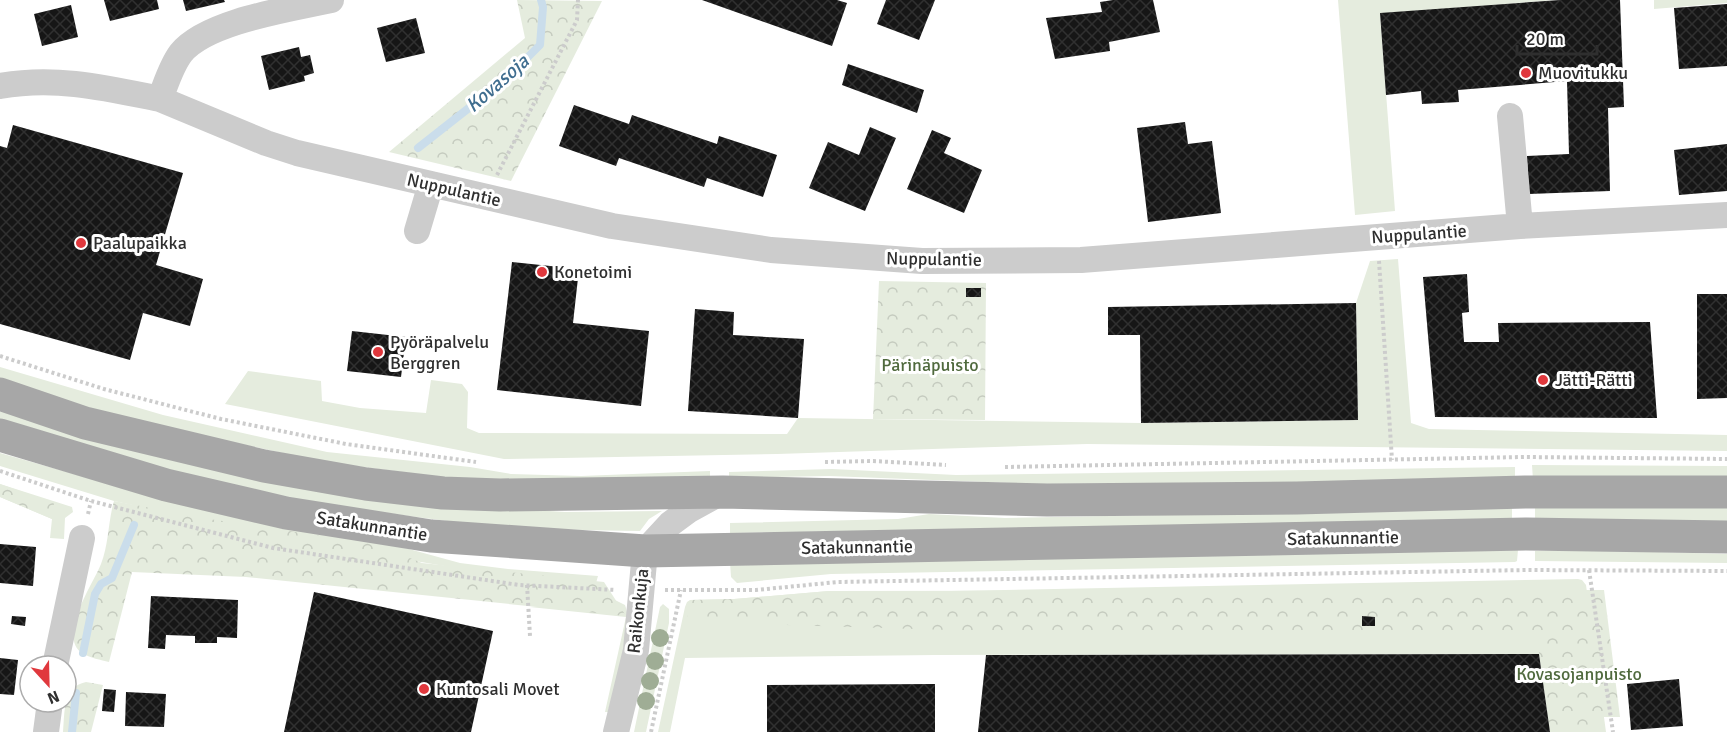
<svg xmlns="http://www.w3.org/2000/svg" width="1727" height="732" font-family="Signika,sans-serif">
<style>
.green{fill:#e5ecde}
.park{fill:url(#park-crowns)}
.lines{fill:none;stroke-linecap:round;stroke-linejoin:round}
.stream{stroke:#caddeb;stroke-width:8}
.building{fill:url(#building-cross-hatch)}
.path{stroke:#ccc;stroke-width:4;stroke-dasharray:3 3;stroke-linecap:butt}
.minor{stroke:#ccc;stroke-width:26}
.major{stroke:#a7a7a7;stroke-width:33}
.tree{fill:#9fad95}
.poi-dot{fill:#e0383d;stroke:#fff;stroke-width:2}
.labels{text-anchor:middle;stroke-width:6;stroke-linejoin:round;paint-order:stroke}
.poi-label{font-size:18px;fill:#2f2f2f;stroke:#fff;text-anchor:start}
.street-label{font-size:18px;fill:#2f2f2f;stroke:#fff}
.park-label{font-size:18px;fill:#506a3e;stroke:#fff}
.water-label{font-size:20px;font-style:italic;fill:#3f6d8f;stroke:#fff}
</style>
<defs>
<pattern id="park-crowns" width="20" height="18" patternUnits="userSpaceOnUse" patternTransform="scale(1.5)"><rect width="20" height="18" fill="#e5ecde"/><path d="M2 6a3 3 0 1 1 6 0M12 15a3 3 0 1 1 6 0" fill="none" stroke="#c5cbbf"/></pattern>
<pattern id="building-cross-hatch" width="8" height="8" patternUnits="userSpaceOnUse" patternTransform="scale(1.5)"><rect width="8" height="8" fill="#161616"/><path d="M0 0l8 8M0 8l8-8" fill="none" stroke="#303030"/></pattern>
</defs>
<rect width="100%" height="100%" fill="#fff"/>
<!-- green -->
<path class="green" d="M1338,0H1557L1380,14L1395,211L1355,215Z
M1654,0H1727V3L1654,9Z
M1398,259L1411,423L1429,429L1727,435V451L1087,444L777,454L504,459L225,404L248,371L321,381L322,401L360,408L426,413L431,380L462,384L468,392L467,428L479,433L787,434L798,418L1141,423L1358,420L1356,303L1370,261Z
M0,367L163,415L327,452L470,467L511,474L581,476L710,471V478L464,480L324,462L108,415L0,380Z
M0,411L465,506L565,512L662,511L649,519L640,531C581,530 521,529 463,523C389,514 315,503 242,488C160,471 80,446 0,421Z
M0,453L134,491L387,543L460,563L508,569L598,576L596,583L510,577L296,541L114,501L0,466Z
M1532,465L1727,466V479L1533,480Z
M1515,467V481L1036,484L829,476L729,478V472L832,469L956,475L1035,474Z
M0,484L72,507L73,512L65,518L64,539L50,538L52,519L0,497Z
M1727,507V521H1535V508Z
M1512,508V522L730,533V523L898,519L929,514L1005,518Z
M1518,550L1517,561L1515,562L831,574L737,583L731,577L730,562Z
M1587,550L1727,554V563L1535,561V551Z
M1578,579L1582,580L1586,585L1606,732H1550L1539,654L935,655L685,658L670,732H658L685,607L687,602L690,600L734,599L829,591L896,592Z
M615,600L625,605C635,629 615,685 608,712H605L626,617L530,607Z
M663,604L669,609V623L646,732H634L660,607Z"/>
<!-- park -->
<path class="park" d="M517,0L602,1L511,181L389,152L525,38Z
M879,281L986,283L985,420L873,419Z
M0,484L54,503L52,519L0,497Z
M114,501L209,519L375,544L422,563L604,582L626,616L246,577L132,572L109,662C101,660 90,658 82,653C57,636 93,584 101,564C109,544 108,521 114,501Z
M1604,590L1620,717H1596L1598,732H1550L1536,630L1013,632L687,622L690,600L734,599L829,591Z
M86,682L103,685L91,732H63C65,713 62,687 86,682Z"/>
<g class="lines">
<!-- stream -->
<path class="stream" d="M418,148L507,78L540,45L543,7L541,0
M83,653L95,594L101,584L112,578L134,525
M72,732L76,693"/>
</g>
<!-- building -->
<path class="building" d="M104,0H157L159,9L110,21Z
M183,0H224L225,2L186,11Z
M702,0H837L847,3L832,46Z
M886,0H935L919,40L877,24Z
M1113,0H1153L1160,32L1109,42L1110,51L1055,59L1046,18L1102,12L1100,2Z
M1560,0H1620L1624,107L1608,108L1610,191L1529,194L1527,156L1569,154L1567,81L1458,90L1459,102L1422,104L1421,91L1386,95L1380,13Z
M1727,4V66L1679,69L1674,8Z
M71,5L78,37L42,46L34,14Z
M416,18L425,53L386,62L377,28Z
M299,47L301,57L310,55L314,73L304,76L305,81L269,90L261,56Z
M848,64L924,90L917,113L842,85Z
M574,105L629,124L632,115L717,144L719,136L777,155L763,197L707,178L704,187L619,158L616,166L559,146Z
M1185,122L1188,144L1212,141L1221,213L1148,222L1137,128Z
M13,125L183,173L156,265L203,279L190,326L143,313L130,360L0,324V146L7,148Z
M870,127L896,138L865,211L809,188L828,142L859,155Z
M932,130L951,138L944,153L982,170L964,213L907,189Z
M1727,144V191L1679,195L1674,150Z
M512,262L579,269L573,323L649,331L641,406L497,390Z
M1467,274L1469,312L1462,313L1464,342H1499L1498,323L1650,322L1657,418L1435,417L1423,277Z
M966,288H981V297H966Z
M1697,294H1727V398L1697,399Z
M1356,303L1358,420L1141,423L1140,335H1108V307Z
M695,309L734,312L733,335L804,339L798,418L688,411Z
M352,331L406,337L401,377L347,371Z
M0,544L36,547L33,586L0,583Z
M314,592L493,631L471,732H284Z
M151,596L238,600L237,638L217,637V643H195V636L166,635L165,649L148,648Z
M12,616L26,617L25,626L11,624Z
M1362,616L1375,617V626H1362Z
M1539,654L1550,732H978L986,655Z
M0,658L18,660L14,695L0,694Z
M1679,679L1683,726L1631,730L1627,684Z
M935,684V732H767V685Z
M104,689L116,690L114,712L102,711Z
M126,692L166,694L164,727L125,726Z"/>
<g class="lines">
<!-- path -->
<path class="path" d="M497,175L577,20L578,0
M1379,261L1392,460
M0,356L104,389L221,419L346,444L476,462
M825,462L873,461L946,465
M1005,467L1524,457L1727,459
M0,471L91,501L273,548L519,585L616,590
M88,514L91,501
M1589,570L1613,732
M527,585L530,636
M665,590H756L838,582L1527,570L1727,571
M651,732L681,590"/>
<!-- minor -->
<path class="minor" d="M0,86C56,76 106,88 160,99C166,84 171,66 181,53C207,21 291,9 331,0
M160,99L266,143L297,153L612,226L771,250L922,261L1081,260L1520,226L1727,215
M1510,116L1520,226
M417,231L431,184
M55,666L82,538
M46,732L50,702
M616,732L636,650L645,551L670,524L689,510L722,492"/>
<!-- major -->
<path class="major" d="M0,394L85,423L264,466L366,484L443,493L500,495L723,492L1047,500L1297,498L1525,492H1727
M0,435L166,485L286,513L431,536L645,551L1526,534L1727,537"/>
</g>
<!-- trees -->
<g class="tree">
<circle cx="660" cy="638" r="9"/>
<circle cx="655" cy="661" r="9"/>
<circle cx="650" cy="681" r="9"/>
<circle cx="646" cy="701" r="9"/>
</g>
<!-- markers -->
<g class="poi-dot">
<circle cx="1526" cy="73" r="6"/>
<circle cx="81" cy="243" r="6"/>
<circle cx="542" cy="272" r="6"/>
<circle cx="378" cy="352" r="6"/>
<circle cx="1543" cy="380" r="6"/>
<circle cx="424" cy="689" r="6"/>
</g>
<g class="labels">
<!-- poi labels -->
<g class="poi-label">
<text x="1538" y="79">Muovitukku</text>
<text x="93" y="249">Paalupaikka</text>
<text x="554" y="278">Konetoimi</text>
<text x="390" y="348">Pyöräpalvelu<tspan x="390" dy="21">Berggren</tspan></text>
<text x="1555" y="386">Jätti-Rätti</text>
<text x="436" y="695">Kuntosali Movet</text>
</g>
<!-- street labels -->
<g class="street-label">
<text transform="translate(454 190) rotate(13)" y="6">Nuppulantie</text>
<text transform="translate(1419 234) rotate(-4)" y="6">Nuppulantie</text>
<text transform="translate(934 259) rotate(1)" y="6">Nuppulantie</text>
<text transform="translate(372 526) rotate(9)" y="6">Satakunnantie</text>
<text transform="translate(1343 538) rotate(-1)" y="6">Satakunnantie</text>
<text transform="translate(857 547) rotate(-1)" y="6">Satakunnantie</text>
<text transform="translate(638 611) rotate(-84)" y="6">Raikonkuja</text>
</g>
<!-- park labels -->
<g class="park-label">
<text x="930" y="371">Pärinäpuisto</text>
<text x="1579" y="680">Kovasojanpuisto</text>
</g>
<!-- water labels -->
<g class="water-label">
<text transform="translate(497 83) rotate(-41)" y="7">Kovasoja</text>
</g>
</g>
<!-- north arrow -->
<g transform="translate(48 684) rotate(158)"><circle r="28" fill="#ffffff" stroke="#acacac" stroke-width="1.5"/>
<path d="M0-4.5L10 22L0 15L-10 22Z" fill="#e0383d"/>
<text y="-9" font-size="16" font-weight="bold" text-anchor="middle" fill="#2f2f2f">N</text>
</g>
<!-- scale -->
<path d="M1517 45v9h80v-9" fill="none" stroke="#2f2f2f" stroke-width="3"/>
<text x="1526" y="45" font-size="18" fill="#2f2f2f" stroke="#ffffff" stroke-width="4.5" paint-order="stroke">20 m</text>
</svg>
